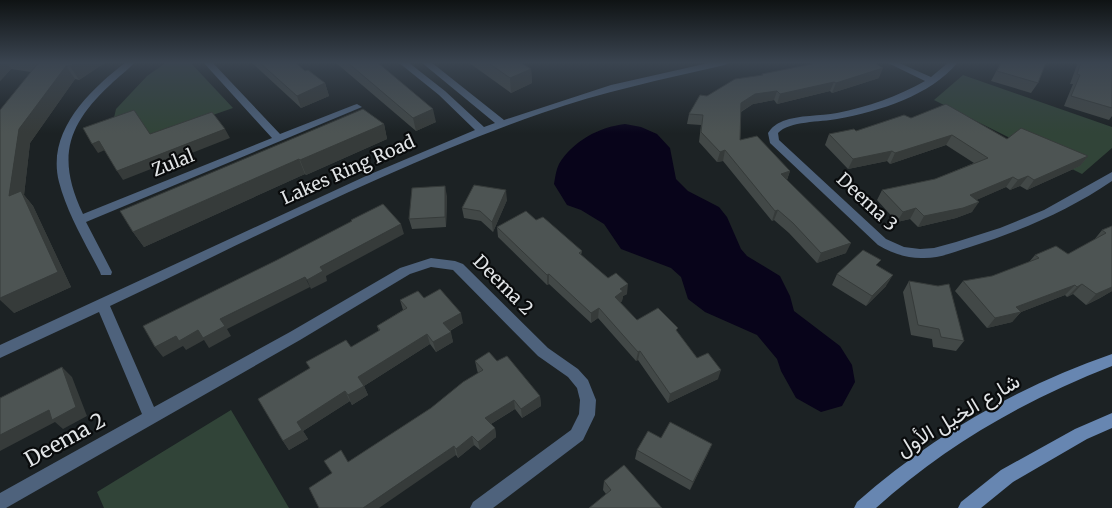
<svg xmlns="http://www.w3.org/2000/svg" width="1112" height="508" font-family="Merriweather,Vazirmatn,serif">
<style>
.green{fill:#314438}
.water{fill:#08041a}
.lines{fill:none;stroke-linecap:round;stroke-linejoin:round}
.minor{fill:#4e627c;fill-rule:evenodd}
.secondary{fill:#6786b1;fill-rule:evenodd}
.wall{fill:#424847}
.shaded-wall{fill:#363b3a}
.building{fill:#4d5453;stroke:#363b3a}
.labels{text-anchor:middle;stroke-width:4.5;stroke-linejoin:round;paint-order:stroke}
.street-label{font-size:18px;fill:#e2e5e7;stroke:#090b0c}
.near-street-label{font-size:21px;fill:#e2e5e7;stroke:#090b0c}
</style>
<rect width="100%" height="100%" fill="#1c2224"/>
<!-- green -->
<path class="green" d="M167,62H190L233,108L106,152L116,109L147,76Z
M963,75L1112,127V148L1082,174L934,100Z
M231,410L289,508H104L97,492Z"/>
<!-- water -->
<path class="water" d="M625,124L641,127L657,134L670,148L676,179L688,191L719,207L727,217L741,249L747,256L780,276L790,296L794,311L840,346L852,365L855,382L842,406L821,412L796,398L781,371L777,359L757,335L705,312L688,299L681,277L671,268L621,249L604,224L581,210L567,205L554,184C555,178 556,170 559,164C573,141 599,127 625,124Z"/>
<g class="lines">
<!-- minor -->
<path class="minor" d="M126,62H135C128,70 118,77 110,85C66,126 57,159 83,214L272,138L203,62H212L280,134L354,105L357,104L362,107L86,222L112,272L111,275H101L100,272C85,243 67,213 59,182C46,131 90,90 126,62Z
M398,62H408L445,91L484,127L495,123L421,62H431L504,120L611,85L713,62H729L725,65C663,79 602,92 542,113C393,165 252,239 110,306L154,407L290,332L400,268L431,258L455,261L463,264L548,348L578,369L588,380L596,400L595,415L583,440L493,508H470L473,502L571,430L579,414L580,400L577,388L568,377L538,356L453,270L431,267L410,274L300,340L6,508H0V493L142,414L99,312L0,358V345L366,176L475,130L439,95Z
M886,62H897L931,77L949,62H958C930,96 880,111 837,119C821,122 789,121 778,133L779,140L886,239L904,247L920,249L934,248L956,242L1000,228L1044,210L1112,172V181C1068,211 1020,231 970,247C954,252 938,259 921,258C906,258 891,253 878,245L770,143L768,133C772,127 776,124 783,121C799,115 820,116 837,113C868,107 898,96 925,81Z"/>
<!-- secondary -->
<path class="secondary" d="M1112,354V366C1025,400 946,445 876,508H854L857,502C932,436 1017,387 1112,354Z
M1112,413V428L1087,439L1013,482L981,508H958L961,502L1001,470L1075,429Z"/>
</g>
<!-- wall -->
<path class="wall" d="M0,62H106L79,80L75,79L30,143L24,195L33,206L71,287L14,313L31,72L11,69L0,81Z
M251,62H295L305,71L325,83L329,96L301,108Z
M335,62H377L436,122L416,131Z
M468,62H520L531,69L532,83L511,93Z
M1001,62H1046L1038,83L1031,93L991,81Z
M1078,62H1112V116L1109,120L1064,106L1073,84H1070Z
M762,74L879,78L832,93L830,91L777,104L774,100L753,104L741,112L740,140L790,171L787,180L846,253L817,263L789,233L774,220L772,221L723,161L717,162L699,142L701,125L687,124L689,114L707,96L761,76Z
M911,118L1007,139L1088,156L1080,166L1027,190L1020,186L1010,190L1006,187L976,200L972,212L956,218L918,227L910,219L897,222L877,200L882,190L935,179L974,163L946,145L890,164L887,161L848,169L825,145L829,134L856,131Z
M384,124L387,139L306,175L305,174L144,247L133,232L120,211Z
M447,196L446,227L412,229L409,219Z
M507,200L493,232L481,221L464,218L462,208Z
M536,220L582,251L581,255L627,294L623,296L622,301L620,303L637,320L677,332L697,358L718,379L668,403L638,360L636,361L598,318L591,323L549,284L547,285L498,237L497,227Z
M1112,226V291L1100,298L1086,305L1073,294L1067,297L1065,295L1021,312L1012,322L987,328L955,291L963,281L992,276L1029,262L1035,255L1068,254L1094,240L1102,230Z
M878,266L886,286L866,306L832,285L837,274Z
M909,281L964,341L956,351L933,347L932,339L911,335L903,292Z
M424,298L463,323L450,331L453,342L436,352L430,344L364,386L368,395L352,405L350,401L303,431L308,439L289,450L283,441L310,368L306,362L351,347L379,331L377,326L403,310L400,300Z
M475,361H497L540,396L541,406L522,418L515,409L491,424L495,428L496,437L480,450L474,445L458,458L456,455L348,462L431,408L478,373L477,370Z
M637,450L708,453L690,490L635,459Z
M604,481L662,508L606,494L603,490Z"/>
<!-- shaded-wall -->
<path class="shaded-wall" d="M0,62H6L11,69L0,81Z
M77,62H106L79,80L70,66Z
M66,66L75,79L30,143L24,195L33,206L71,287L14,313L0,300V298L9,196L19,129Z
M883,68L879,78L832,93L836,83Z
M531,69L532,83L511,93L510,78Z
M834,82L830,91L777,104L780,94Z
M325,83L329,96L301,108L297,96Z
M777,91L774,100L753,104L738,113L741,103L755,94Z
M433,109L436,122L416,131L413,118Z
M384,124L387,139L306,175L300,160Z
M225,129L230,138L123,180L117,171Z
M952,135L946,145L890,164L895,153Z
M99,141L105,150L98,153L92,144Z
M725,150L723,161L717,162L720,152Z
M892,151L887,161L848,169L853,159Z
M1088,156L1080,166L1027,190L1034,180Z
M299,159L305,174L144,247L133,232Z
M790,171L786,182L781,174Z
M1028,176L1020,186L1010,190L1018,180Z
M1013,177L1006,187L963,206L970,195Z
M445,186L447,196L446,227L445,217Z
M506,190L507,200L493,232L492,222Z
M979,202L972,212L956,218L918,227L924,216Z
M916,208L910,219L897,222L903,212Z
M778,210L774,220L772,221L775,211Z
M401,224L404,234L326,276L327,281L311,289L307,280L320,267Z
M851,243L846,253L817,263L821,253Z
M549,274V284L547,285V275Z
M893,275L886,286L866,306L872,296Z
M305,277L310,287L227,329L231,336L209,348L204,340L186,350L183,346L163,357L155,347L176,336L220,319Z
M628,284L627,294L623,296L622,301L613,307L615,297L620,289Z
M1082,284L1073,294L1067,297L1077,287Z
M1075,285L1065,295L1021,312L1012,322L987,328L995,318L1016,307Z
M1112,287V291L1100,298L1086,305L1096,294Z
M599,308L598,318L591,323V313Z
M461,313L463,323L445,333L443,323Z
M451,332L453,342L436,352L433,342Z
M427,334L430,344L364,386L368,395L352,405L348,395L358,377Z
M640,351L638,360L636,361L638,352Z
M62,367L72,377L87,416L63,429L55,422L0,451V435Z
M721,370L718,379L668,403L670,394Z
M345,391L350,401L303,431L308,439L289,450L283,441L297,422Z
M540,396L541,406L522,418L521,409Z
M514,400L515,409L486,427L485,418Z
M495,428L496,437L480,450L478,442Z
M472,436L474,445L458,458L456,449Z
M712,444L708,453L690,490L693,482Z
M454,446L456,455L379,508H363Z"/>
<!-- building -->
<path class="building" d="M39,62H77L70,66H66L19,129L9,196L21,191L58,272L0,298V110Z
M259,62H295L305,71L308,70L325,83L297,96Z
M347,62H377L433,109L413,118Z
M487,62H520L531,69L510,78Z
M821,62H873L883,68L836,83L834,82L780,94L777,91L755,94L741,103L740,140L757,136L790,171L781,174L851,243L821,253L793,223L778,210L775,211L725,150L720,152L701,132L703,115L689,114L700,95L707,96L735,79L763,75L762,74Z
M1002,62H1046L1038,83L997,71Z
M1081,62H1112V108L1071,96L1080,75L1077,74Z
M946,104L1007,139L1021,128L1088,156L1034,180L1028,176L1018,180L1013,177L970,195L979,202L963,208L924,216L916,208L903,212L882,190L935,179L988,158L952,135L895,153L892,151L853,159L829,134L854,129L856,131L904,115L911,118Z
M363,109L384,124L300,160L299,159L133,232L120,211Z
M134,110L150,134L212,112L225,129L117,171L99,141L92,144L83,128Z
M474,185L506,190L492,222L480,211L462,208Z
M445,186V217L409,219L412,188Z
M383,204L401,224L320,267L323,271L307,280L305,277L220,319L225,326L203,338L198,330L179,341L176,336L155,347L143,326L277,260L352,221L351,220Z
M526,211L536,220L543,217L582,251L579,253L608,278L616,273L628,284L620,289L623,291L615,297L637,320L658,308L678,328L676,330L697,358L708,353L721,370L670,394L640,351L638,352L599,308L591,313L549,274L547,275L497,227Z
M1112,226V287L1096,294L1082,284L1077,287L1075,285L1016,307L1021,312L995,318L963,281L992,276L1039,258L1035,255L1056,246L1068,254L1106,233L1102,230Z
M863,250L881,260L876,265L893,275L872,296L837,274Z
M909,281L938,286L949,284L964,341L941,337L939,329L918,325Z
M440,289L461,313L443,323L451,332L433,342L427,334L358,377L364,386L348,395L345,391L297,422L302,430L283,441L258,399L310,368L306,362L346,340L351,347L380,330L377,326L407,308L400,300L418,291L424,298Z
M489,352L497,361L507,356L540,396L521,409L514,400L485,418L495,428L478,442L472,436L456,449L454,446L363,508H319L309,488L332,473L324,461L341,450L348,462L431,408L463,382L483,370L475,361Z
M62,367L76,407L52,420L49,410L0,435V398Z
M670,422L712,444L693,482L637,450L648,431L661,438Z
M624,465L662,508H589L611,490L604,481Z"/>
<!-- sky -->
<linearGradient id="sky" x2="0" y2="1"><stop stop-color="#0f1314"/><stop offset="0.47" stop-color="#3a4450"/><stop offset="1" stop-color="#3a4450" stop-opacity="0"/></linearGradient>
<rect width="1112" height="133" fill="url(#sky)"/>
<g class="labels">
<!-- street labels -->
<g class="street-label">
<text transform="translate(173 163) rotate(-22)" y="6">Zulal</text>
<text transform="translate(348 170) rotate(-24)" y="6">Lakes Ring Road</text>
<text transform="translate(867 202) rotate(43)" y="6">Deema 3</text>
<text transform="translate(503 285) rotate(45)" y="6">Deema 2</text>
</g>
<!-- near-street labels -->
<g class="near-street-label">
<text transform="translate(958 415) rotate(-31)" y="7">شارع الخيل الأول</text>
<text transform="translate(65 440) rotate(-29)" y="7">Deema 2</text>
</g>
</g>
</svg>
